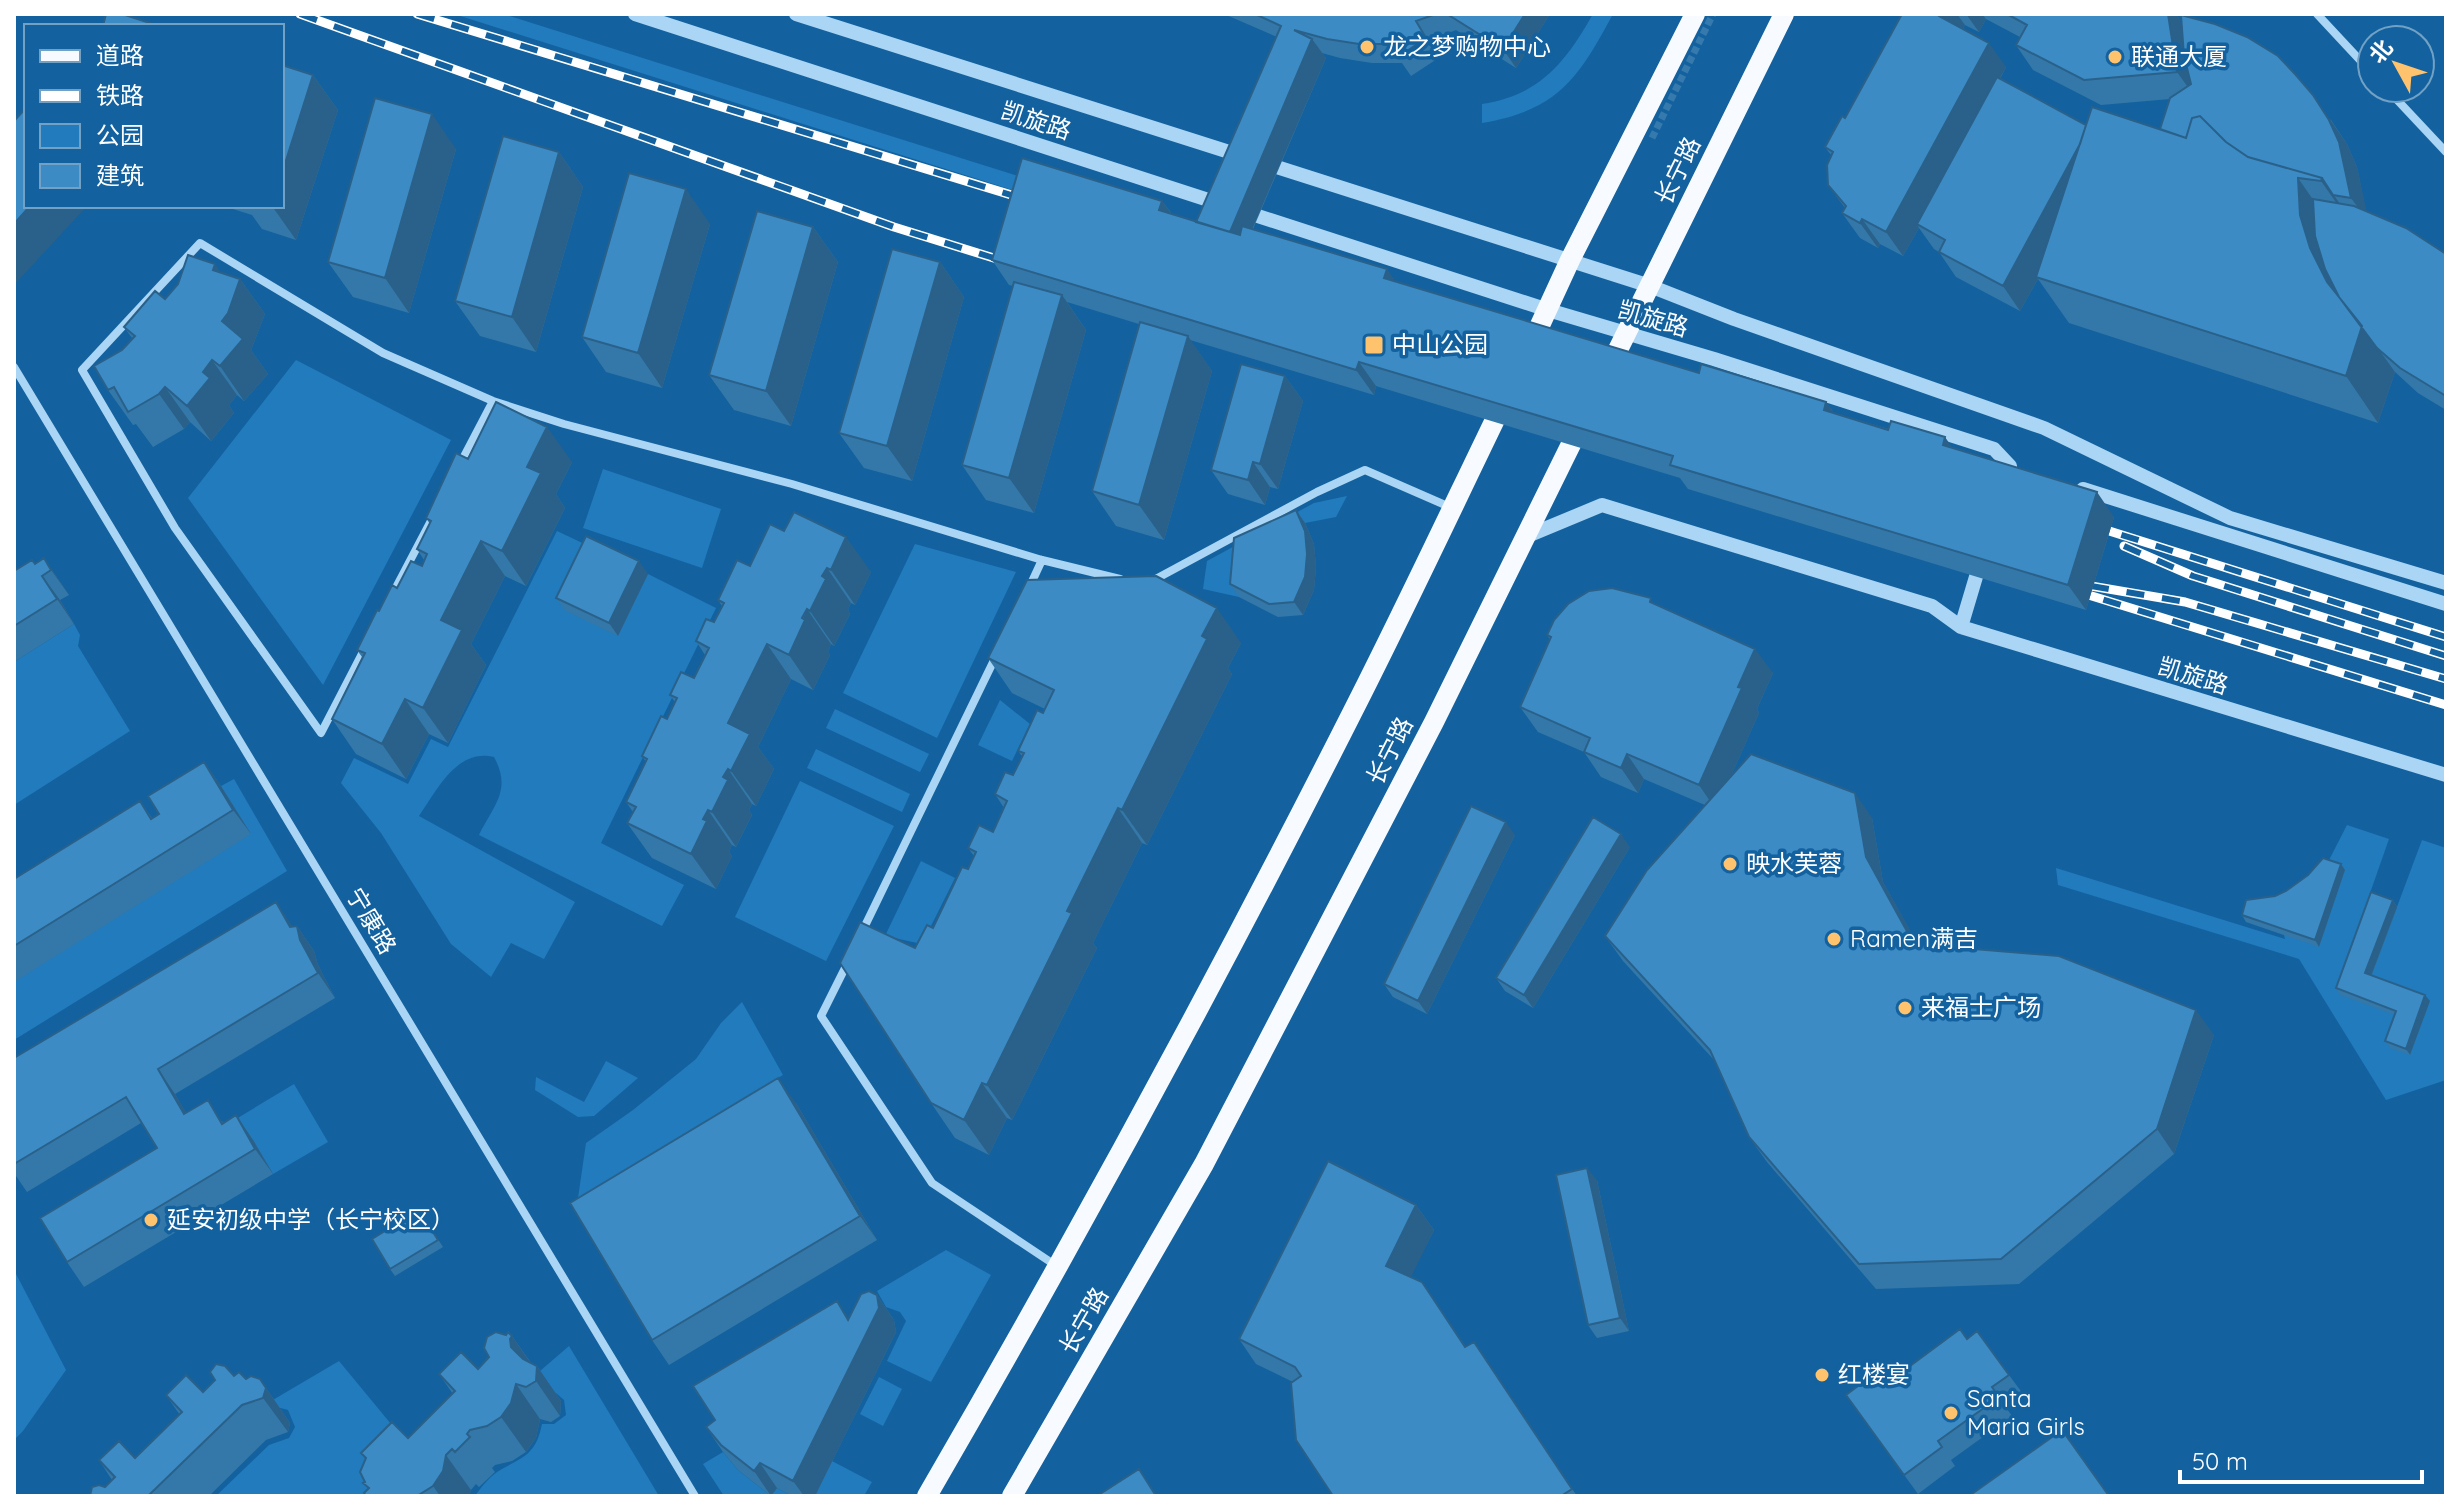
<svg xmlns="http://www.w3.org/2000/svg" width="2460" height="1510" font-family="Quicksand,'Noto Sans SC',sans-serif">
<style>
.green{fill:#217bbc}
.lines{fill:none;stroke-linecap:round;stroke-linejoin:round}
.pedestrian-tunnel{stroke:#367aad;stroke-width:7;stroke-dasharray:7 3.5;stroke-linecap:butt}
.minor{stroke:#aad5f4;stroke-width:8}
.tertiary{stroke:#aad5f4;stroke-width:14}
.primary{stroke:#f7fbff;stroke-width:20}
.rail-casing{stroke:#fff;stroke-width:9}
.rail{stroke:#13629f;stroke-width:6;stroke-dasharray:18;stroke-linecap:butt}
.wall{fill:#3478a9;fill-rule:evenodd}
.shaded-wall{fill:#2a618a}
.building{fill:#3c8bc5;stroke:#2a618a;stroke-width:2}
.poi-dot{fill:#ffc26d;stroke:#13629f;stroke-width:3}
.labels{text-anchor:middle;stroke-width:7;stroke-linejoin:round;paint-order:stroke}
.poi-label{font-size:24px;fill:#fff;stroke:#13629f;text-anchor:start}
.street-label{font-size:24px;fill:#fff;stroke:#13629f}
</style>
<rect width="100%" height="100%" fill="#13629f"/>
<!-- green -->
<path class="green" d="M454,14H503L1040,183L1035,197Z
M1593,14H1613C1578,79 1558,110 1482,123V104C1539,96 1566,62 1593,14Z
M296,360L451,440L323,685L188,498Z
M603,469L721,509L702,568L583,528Z
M1347,496L1336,517L1305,523L1243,551L1239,597L1203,589L1207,561L1314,503Z
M557,531L595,549L617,636L648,574L716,608L601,843L684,885L662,926L479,835C494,805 512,790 494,757C457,748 437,790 419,816L575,902L544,959L511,943L491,977L451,944L381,833L341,783L354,758L408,784L431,739L448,747Z
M915,544L1016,572L937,738L843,693Z
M74,624L80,635L78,646L130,731L14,805V662Z
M1000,700L1030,724L1012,761L978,745Z
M835,709L929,754L920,772L826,728Z
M816,749L910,794L902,812L807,768Z
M234,779L287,871L14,1040V982L221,786Z
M800,781L894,826L826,961L735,917Z
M2347,825L2389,839L2369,896L2376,899L2340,994L2430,1001L2370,979L2422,840L2446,848V1080L2386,1100L2299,959L2058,885L2056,868L2285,939L2284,935L2327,864Z
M921,861L955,878L922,944L885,936Z
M742,1002L783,1075L578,1198L586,1143L633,1110L696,1059L721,1023Z
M606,1061L638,1078L594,1116L578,1117L535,1090L536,1077L584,1102Z
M294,1084L328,1142L273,1174L253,1140L226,1125Z
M946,1250L991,1275L931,1382L887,1361L906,1321L900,1312L886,1307L877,1291Z
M14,1270L66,1370L23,1431L14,1440Z
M569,1346L659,1496H475C481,1487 492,1474 502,1469C526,1456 536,1453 542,1424H554L566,1415L564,1400L556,1393L548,1392L540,1371Z
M339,1361L415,1453L381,1496H216L269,1445L289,1438L295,1427L288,1410L266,1404Z
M879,1377L902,1389L883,1426L860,1414Z
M723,1452L738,1470L771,1496L777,1488L792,1496H724L703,1464Z
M832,1461L872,1482L864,1496H815Z"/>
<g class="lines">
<!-- pedestrian-tunnel -->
<path class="pedestrian-tunnel" d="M1652,138L1713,14"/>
<!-- minor -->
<path class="minor" d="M2317,14L2372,73
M2386,88L2446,152
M14,367L695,1496
M460,464L493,401
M1152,581L1317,492L1365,470L1452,508
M1029,588L1042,560
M392,595L434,515
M366,646L321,733L175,528L82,370L200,243L383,353L493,401L564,424L792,484L1042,560L1120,579
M861,934L997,654
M849,960L821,1016L932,1183L1055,1265"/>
<!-- tertiary -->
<path class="tertiary" d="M635,14L1548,310L1714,359L1994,449L2010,466L2005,482
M796,14L1650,286L1734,319L2044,428L2230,518L2446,583
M2083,489L2446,604
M1525,537L1602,505L1932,606L1961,627
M1981,560L1961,627L2446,775"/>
<!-- primary -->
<path class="primary" d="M1529,349L1570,260L1695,14
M1607,372L1784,14
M927,1496C1076,1239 1218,978 1352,713C1405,609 1454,504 1505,399
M1012,1496L1204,1164L1434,722L1582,422"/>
<defs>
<path id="rail" d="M300,14L894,227L1013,264
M417,14L1031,201
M2087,524L2446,637
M2124,546L2193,576L2446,656
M2091,586L2185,602L2446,679
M2069,589L2446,705"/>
</defs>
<!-- rail casing -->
<use href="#rail" class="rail-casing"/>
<!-- rail -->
<use href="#rail" class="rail"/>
</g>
<!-- wall -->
<path class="wall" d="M1224,14H1550L1516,68L1456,30L1429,41L1440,57L1411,76L1402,63H1372L1340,58L1322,53L1326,58L1253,229L1396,282L1699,373L1826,402L1834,413L1953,448L2114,517L2086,610L1688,489L1680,478L1376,386L1374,395L1190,340L1212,371L1164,540L1116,526L1092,491L1139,324L1067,302L1086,330L1034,513L986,500L962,465L1013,286L1009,285L992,260L1162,201L1172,214L1196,222L1277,37Z
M1902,14H2177L2182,27L2331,120L2347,144L2357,167L2366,212L2446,254V410L2418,393L2395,372L2378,423L2069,323L2038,279L2020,311L1956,277L1939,252L1934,249L1919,228L1903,256L1880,244L1878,248L1860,238L1842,213L1845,208L1828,185L1831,155L1825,147L1845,118ZM1986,19L2020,37L2016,45L2033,70L2101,105L2170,99L2160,129L2086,125L2000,79L2006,67L1963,29L1965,25L1979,32Z
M313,75L338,110L296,240L262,229L252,215L233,209L230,206H282Z
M456,149L409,313L353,297L328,262Z
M559,152L583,187L536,352L480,336L455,301Z
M710,224L662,388L606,372L582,337Z
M813,227L838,262L791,426L734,410L709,375Z
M940,262L964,297L912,481L864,468L839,433Z
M221,272L240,279L265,314L251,350L268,374L244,401L237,395L229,405L234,413L211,441L190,422L184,429L153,447L136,424L133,425L108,390L122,350L132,338L124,327L165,299Z
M1285,376L1303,401L1278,489L1270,487L1265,505L1228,494L1211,470Z
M468,459L572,462L556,494L565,508L526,586L505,576L471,644L486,665L448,743L429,734L406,779L356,754L332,719L362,657L357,650L397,588L422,566L424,560L417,549L430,524L426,518Z
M1296,510L1305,523L1314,544L1316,567L1314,590L1303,615L1278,617L1239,597L1230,584Z
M770,524L871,572L855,605L851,603L848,609L850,614L834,646L831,644L828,652L830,655L813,690L791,679L758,747L774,769L756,806L752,804L749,810L752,815L736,847L732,845L729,852L732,856L716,889L652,858L627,823L633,812L626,802L646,762L642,756L667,719L675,702L670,695L694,678L705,655L696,641L714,622L722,606L718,600L750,566Z
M44,558L69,595L60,600L74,624L14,662V571L35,564Z
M648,574L618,636L566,611L556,598Z
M1655,605L1773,673L1757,709L1759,713L1731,776L1872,818L1883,882L1918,945L2214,1035L2174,1154L2019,1284L1876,1289L1767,1162L1749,1137L1715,1061L1623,961L1605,936L1705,805L1644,779L1638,793L1601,777L1584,752L1538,732L1520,707L1550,640L1547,635Z
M1241,643L1228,668L1232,674L1147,845L1142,843L1093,943L1097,948L1012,1120L1007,1118L989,1155L955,1138L931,1103L915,948L933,928L968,869L974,856L968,848L993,832L1004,808L995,794L1013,775L1022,756L1018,751L1045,709L1012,693L988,658Z
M204,762L221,786L251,834L14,982V879L140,801L152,818L159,814Z
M1515,835L1427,1014L1393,997L1384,984Z
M1630,847L1533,1008L1505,991L1496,978Z
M2341,864L2345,870L2319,947L2246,922L2242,915L2275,896Z
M2393,900L2397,907L2372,975L2430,1001L2410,1055L2390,1048L2385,1041L2395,1015L2340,995L2336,988Z
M297,926L314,951L318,965L335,998L175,1094L186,1113L224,1122L236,1115L253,1140L273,1174L84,1287L67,1262L157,1148L141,1123L27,1192L14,1173V1058Z
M796,1103L877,1240L669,1365L652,1340Z
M1597,1180L1629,1331L1597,1338L1588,1325Z
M1416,1205L1434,1230L1410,1277L1439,1307L1466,1347L1474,1342L1577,1496H1333L1293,1382L1256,1364L1239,1339Z
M419,1210L443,1247L395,1276L390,1269Z
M877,1295L894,1320L896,1332L815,1496H792L777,1488L771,1496L738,1470L723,1452L706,1427L849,1318Z
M512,1336L531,1363L537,1366L561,1401L560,1416L551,1422L540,1419L536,1438L526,1452L512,1461L495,1465L492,1468L495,1472L479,1487L476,1484L471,1490L469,1496H366L368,1490L363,1483L365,1482V1459L361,1453L408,1438L453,1394L439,1374L478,1369Z
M1967,1339L2009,1375L2023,1394L2005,1406L2012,1416L1951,1460L1955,1466L1918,1494L1846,1395L1899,1374Z
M234,1376L246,1379H260L290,1423L288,1432L266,1440L209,1496H90L105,1487L112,1480L99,1460L135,1458L180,1415L166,1395L203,1392Z"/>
<!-- shaded-wall -->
<path class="shaded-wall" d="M1525,14H1550L1516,68L1503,49Z
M1940,14H1957L1965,25L1956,41L1939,16Z
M1966,14H1982L1986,19L1979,32Z
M2168,14H2177L2184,31L2195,97L2177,72Z
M1312,39L1326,58L1241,255L1228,236Z
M1989,43L2006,67L1920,226L1917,224L1919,228L1903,256L1886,232Z
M313,75L338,110L296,240L272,206H282V173Z
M2313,95L2347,144L2357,167L2369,223L2351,198Z
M432,114L456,149L409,313L385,278Z
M2089,127L2036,277L2038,279L2020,311L2003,286Z
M559,152L583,187L536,352L512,317Z
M2298,178L2330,224L2343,304L2327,282L2310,248L2300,215Z
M2322,178L2354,224V228L2321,181Z
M686,189L710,224L662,388L638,353Z
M1162,201L1180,225L1159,210Z
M30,206H87L14,285V224Z
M1862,219L1880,244L1878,248L1860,223Z
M813,227L838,262L791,426L766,391Z
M940,262L964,297L912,481L887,446Z
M215,264L235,293L240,279L265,314L251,350L268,374L244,401L220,366L222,321L213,270Z
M1387,269L1404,294L1384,278Z
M1062,295L1086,330L1034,513L1009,478Z
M2362,326L2395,372L2378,423L2346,376Z
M1188,336L1212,371L1164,540L1139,505Z
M212,360L237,395L229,405L234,413L211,441L187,406L203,372Z
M1359,362L1376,386L1374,395L1356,370Z
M1285,376L1303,401L1278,489L1260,464Z
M165,387L190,422L184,429L159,394Z
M1826,402L1844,427L1824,410Z
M547,427L572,462L556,494L565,508L526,586L502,551L527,467Z
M1945,437L1962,462L1943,445Z
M1253,462L1270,487L1265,505L1248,480Z
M2097,492L2114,517L2086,610L2068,585Z
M1296,510L1305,523L1314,544L1316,567L1314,590L1303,615L1294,602Z
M846,537L871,572L855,605L831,570Z
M481,541L505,576L471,644L486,665L448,743L423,708L441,620Z
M44,558L61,583L69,595L51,570Z
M639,561L648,574L618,636L609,623Z
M827,568L851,603L848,609L850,614L834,646L810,611L822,576Z
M42,576L60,600L74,624L57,599Z
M1217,608L1241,643L1228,668L1232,674L1147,845L1122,810Z
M807,609L831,644L828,652L830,655L813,690L789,655Z
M767,644L791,679L758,747L774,769L756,806L731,771L728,723Z
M1755,649L1773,673L1757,709L1759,713L1716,810L1699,785L1738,687Z
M405,699L429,734L406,779L382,744Z
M1627,754L1644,779L1638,793L1621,768Z
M204,762L221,786L251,834L233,810Z
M728,769L752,804L749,810L752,815L736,847L712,812L723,777Z
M1855,793L1872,818L1883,882L1932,969L1914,944L1866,857Z
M1118,808L1142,843L1093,943L1097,948L1012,1120L987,1085L1067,911Z
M708,810L732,845L729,852L732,856L716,889L691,854L703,819Z
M1506,822L1515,835L1427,1014L1418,1001Z
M1621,834L1630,847L1533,1008L1524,995Z
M2341,864L2345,870L2319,947L2315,940Z
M2393,900L2397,907L2370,979L2365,973Z
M276,902L293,927L297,926L314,951L318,965L335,998L318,973Z
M2425,995L2430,1001L2410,1055L2406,1049Z
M2196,1010L2214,1035L2174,1154L2157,1129Z
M158,1069L175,1094L202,1139L184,1114Z
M778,1078L796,1103L877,1240L860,1216Z
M982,1083L1007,1118L989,1155L964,1120Z
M236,1115L253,1140L273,1174L255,1149Z
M1587,1168L1597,1180L1629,1331L1620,1318Z
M1416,1205L1434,1230L1404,1291L1386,1266Z
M877,1295L894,1320L896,1332L815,1496H804L793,1481L848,1320L837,1301L854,1326Z
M512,1336L536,1371L537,1366L561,1401L560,1416L536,1381L534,1374L535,1382L511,1347L510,1339Z
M1474,1342L1491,1366L1577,1496Z
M260,1379L290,1423L288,1432L263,1398Z
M516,1384L540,1419L536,1438L526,1452L501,1417Z
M446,1455L471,1490L469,1496H440L433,1486Z
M760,1463L777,1488L771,1496L754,1471Z"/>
<!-- building -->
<path class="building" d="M106,14H122L159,26H103Z
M1255,14H1436L1416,21L1426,38L1398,57L1389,44H1359L1327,39L1294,30L1312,39L1230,232L1196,222L1281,26Z
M1447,14H1525L1503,49Z
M1902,14H1940L1939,16L1989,43L1886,232L1862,219L1860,223L1842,213L1846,206L1828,185L1827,165L1833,152L1825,147L1842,116L1845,118Z
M2007,14H2168L2177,72L2084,80L2016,45L2027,25Z
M2181,15L2215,24L2247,37L2278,56L2295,74L2313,95L2329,120L2339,142L2351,198L2333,195L2322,178L2248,157L2226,142L2200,116L2192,118L2186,138L2160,129L2170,98L2191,84L2184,56Z
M282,65L313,75L282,173Z
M1997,77L2086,125L2080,144L2003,286L1939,252L1945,240L1917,224Z
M375,98L432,114L385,278L328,262Z
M2092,107L2186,138L2192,118L2200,116L2226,142L2248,157L2322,178L2321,181L2298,178L2300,215L2310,248L2327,282L2362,326L2346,376L2036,277Z
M26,108V206H30L14,224V121Z
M503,136L559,152L512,317L455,301Z
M1022,158L1162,201L1159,210L1240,235L1242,226L1387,269L1384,278L1699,373L1701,364L1826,402L1824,410L1888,430L1891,421L1945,437L1943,445L2097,492L2068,585L1670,465L1673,456L1359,362L1356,370L992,260Z
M629,173L686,189L638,353L582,337Z
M2313,199L2354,206L2406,228L2446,254V396L2400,368L2377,348L2339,297L2325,269L2315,236Z
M757,211L813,227L766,391L709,375Z
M892,249L940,262L887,446L839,433Z
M188,255L215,264L213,270L240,279L228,313L222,321L243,339L220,366L212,360L203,372L210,378L187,406L165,387L159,394L128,412L114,387L108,390L94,366L122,350L135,336L124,327L155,291L165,299L178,284Z
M1014,282L1062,295L1009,478L962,465Z
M1140,322L1188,336L1139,505L1092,491Z
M1241,364L1285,376L1260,464L1253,462L1248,480L1211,470Z
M496,402L547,427L527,467L541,473L502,551L481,541L441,620L462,630L423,708L405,699L382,744L332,719L365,653L357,650L377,610L379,611L392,585L397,588L411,561L422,566L427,554L417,549L431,521L426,518L456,453L468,459Z
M1296,510L1305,531L1307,554L1305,577L1294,602L1269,604L1230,584L1234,538Z
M794,512L846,537L831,570L827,568L822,576L826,579L810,611L807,609L802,618L805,620L789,655L767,644L728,723L750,734L731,771L728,769L723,777L728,780L712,812L708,810L703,819L707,821L691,854L627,823L636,807L626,802L647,759L642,756L661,716L667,719L677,698L670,695L681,672L694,678L709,648L696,641L706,619L714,622L724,603L718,600L737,560L750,566L770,524L784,531Z
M586,536L639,561L609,623L556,598Z
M44,558L51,570L42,576L57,599L14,626V571L32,560L35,564Z
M1156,576L1217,608L1202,636L1207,639L1122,810L1118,808L1067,911L1072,913L987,1085L982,1083L964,1120L931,1103L840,963L860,922L915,948L927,925L933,928L962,867L968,869L976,852L968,848L979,825L993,832L1007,801L995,794L1005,772L1013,775L1024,753L1018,751L1037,710L1043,713L1054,690L988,658L1027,580Z
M1612,588L1651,598L1650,602L1755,649L1738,687L1742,688L1699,785L1627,754L1621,768L1584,752L1590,738L1520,707L1551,637L1547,635L1554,620L1568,604L1589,591Z
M1751,754L1855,793L1866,857L1914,944L2059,956L2196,1010L2157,1129L2001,1259L1859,1264L1749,1137L1710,1050L1605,936L1647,870Z
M204,762L233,810L14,946V879L140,801L151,819L159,814L148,796Z
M1471,806L1506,822L1418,1001L1384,984Z
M1593,817L1621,834L1524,995L1496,978Z
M2323,858L2341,864L2315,940L2242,915L2246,900L2275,896L2286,891L2308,875Z
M2371,892L2393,900L2365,973L2425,995L2406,1049L2385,1041L2396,1011L2336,988Z
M276,902L290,927L297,926L300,940L318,973L158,1069L184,1114L208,1100L222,1124L236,1115L255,1149L67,1262L40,1218L157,1148L126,1097L14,1164V1058Z
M778,1078L860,1216L652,1340L570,1203Z
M1328,1161L1416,1205L1386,1266L1422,1282L1465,1347L1474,1342L1572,1489L1561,1496H1333L1296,1440L1291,1383L1301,1376L1295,1367L1239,1339Z
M1587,1168L1620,1318L1588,1325L1556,1175Z
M419,1210L438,1240L390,1269L372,1239Z
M869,1291L877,1295L879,1308L793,1481L760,1463L754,1471L721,1445L706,1427L715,1420L693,1386L837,1301L848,1320L861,1294Z
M1960,1329L1967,1339L1977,1331L2009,1375L1992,1387L1999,1397L1938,1441L1942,1447L1904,1475L1846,1395L1890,1362L1899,1374Z
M496,1332L506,1335L508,1332L512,1336L510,1339L511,1347L523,1359L537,1366L536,1381L526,1387L516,1384L511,1403L501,1417L487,1426L470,1430L467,1434L470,1437L455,1452L452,1449L446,1455L443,1471L433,1486L417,1496H366L364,1493L369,1488L363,1483L365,1482L360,1472L366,1458L361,1453L392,1422L408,1438L455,1391L439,1374L461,1352L478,1369L489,1357L484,1348L487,1337Z
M216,1364L225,1366L234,1376L239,1372L246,1379L251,1376L260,1379L266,1388L263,1398L242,1405L148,1496H90L92,1487L99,1485L105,1487L115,1477L99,1460L119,1441L135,1458L182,1412L166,1395L186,1375L203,1392L215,1380L210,1372Z
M2062,1430L2109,1496H1969Z
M1139,1469L1156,1496H1097Z"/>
<!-- markers -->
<g class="poi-dot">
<circle cx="1367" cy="47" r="8"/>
<circle cx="2115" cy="57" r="8"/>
<rect x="1364" y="335" width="20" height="20" rx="4"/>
<circle cx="1730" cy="864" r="8"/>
<circle cx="1834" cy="939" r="8"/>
<circle cx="1905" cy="1008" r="8"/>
<circle cx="151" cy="1220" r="8"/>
<circle cx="1822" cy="1375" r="8"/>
<circle cx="1951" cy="1413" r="8"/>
</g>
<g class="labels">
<!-- poi labels -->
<g class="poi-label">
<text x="1383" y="55">龙之梦购物中心</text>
<text x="2131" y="65">联通大厦</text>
<text x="1392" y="353">中山公园</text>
<text x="1746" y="872">映水芙蓉</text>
<text x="1850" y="947">Ramen满吉</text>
<text x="1921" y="1016">来福士广场</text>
<text x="167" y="1228">延安初级中学（长宁校区）</text>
<text x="1838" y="1383">红楼宴</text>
<text x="1967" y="1407">Santa<tspan x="1967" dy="28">Maria Girls</tspan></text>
</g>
<!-- street labels -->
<g class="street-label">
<text transform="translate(1036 121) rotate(18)" y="8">凯旋路</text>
<text transform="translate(1678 171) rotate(-64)" y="8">长宁路</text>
<text transform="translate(1653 319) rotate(16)" y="8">凯旋路</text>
<text transform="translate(2193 676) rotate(17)" y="8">凯旋路</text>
<text transform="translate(1390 751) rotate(-63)" y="8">长宁路</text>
<text transform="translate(371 921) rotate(59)" y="8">宁康路</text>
<text transform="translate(1084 1321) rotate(-60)" y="8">长宁路</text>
</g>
</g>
<!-- border -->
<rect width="2460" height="1510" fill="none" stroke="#ffffff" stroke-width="32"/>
<!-- legend -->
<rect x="24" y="24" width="260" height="184" fill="#13629f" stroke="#71a1c5" stroke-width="2"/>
<rect x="40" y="50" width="40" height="12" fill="#f7fbff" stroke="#71a1c5" stroke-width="2"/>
<text x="96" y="64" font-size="24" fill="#ffffff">道路</text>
<rect x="40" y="90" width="40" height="12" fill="#ffffff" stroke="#71a1c5" stroke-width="2"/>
<text x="96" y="104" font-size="24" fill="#ffffff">铁路</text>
<rect x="40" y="124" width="40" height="24" fill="#217bbc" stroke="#71a1c5" stroke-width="2"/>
<text x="96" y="144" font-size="24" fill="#ffffff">公园</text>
<rect x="40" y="164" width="40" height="24" fill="#3c8bc5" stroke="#71a1c5" stroke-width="2"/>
<text x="96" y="184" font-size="24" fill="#ffffff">建筑</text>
<!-- north arrow -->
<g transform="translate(2396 64) rotate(310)"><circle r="38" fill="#13629f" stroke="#71a1c5" stroke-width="2"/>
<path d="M0-6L14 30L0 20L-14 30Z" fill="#ffc26d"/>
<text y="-12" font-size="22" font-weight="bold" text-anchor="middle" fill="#ffffff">北</text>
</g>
<!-- scale -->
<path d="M2180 1470v12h242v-12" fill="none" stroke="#ffffff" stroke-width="4"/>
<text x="2192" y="1470" font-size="24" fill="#ffffff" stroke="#13629f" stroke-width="6" paint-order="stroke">50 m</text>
</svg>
